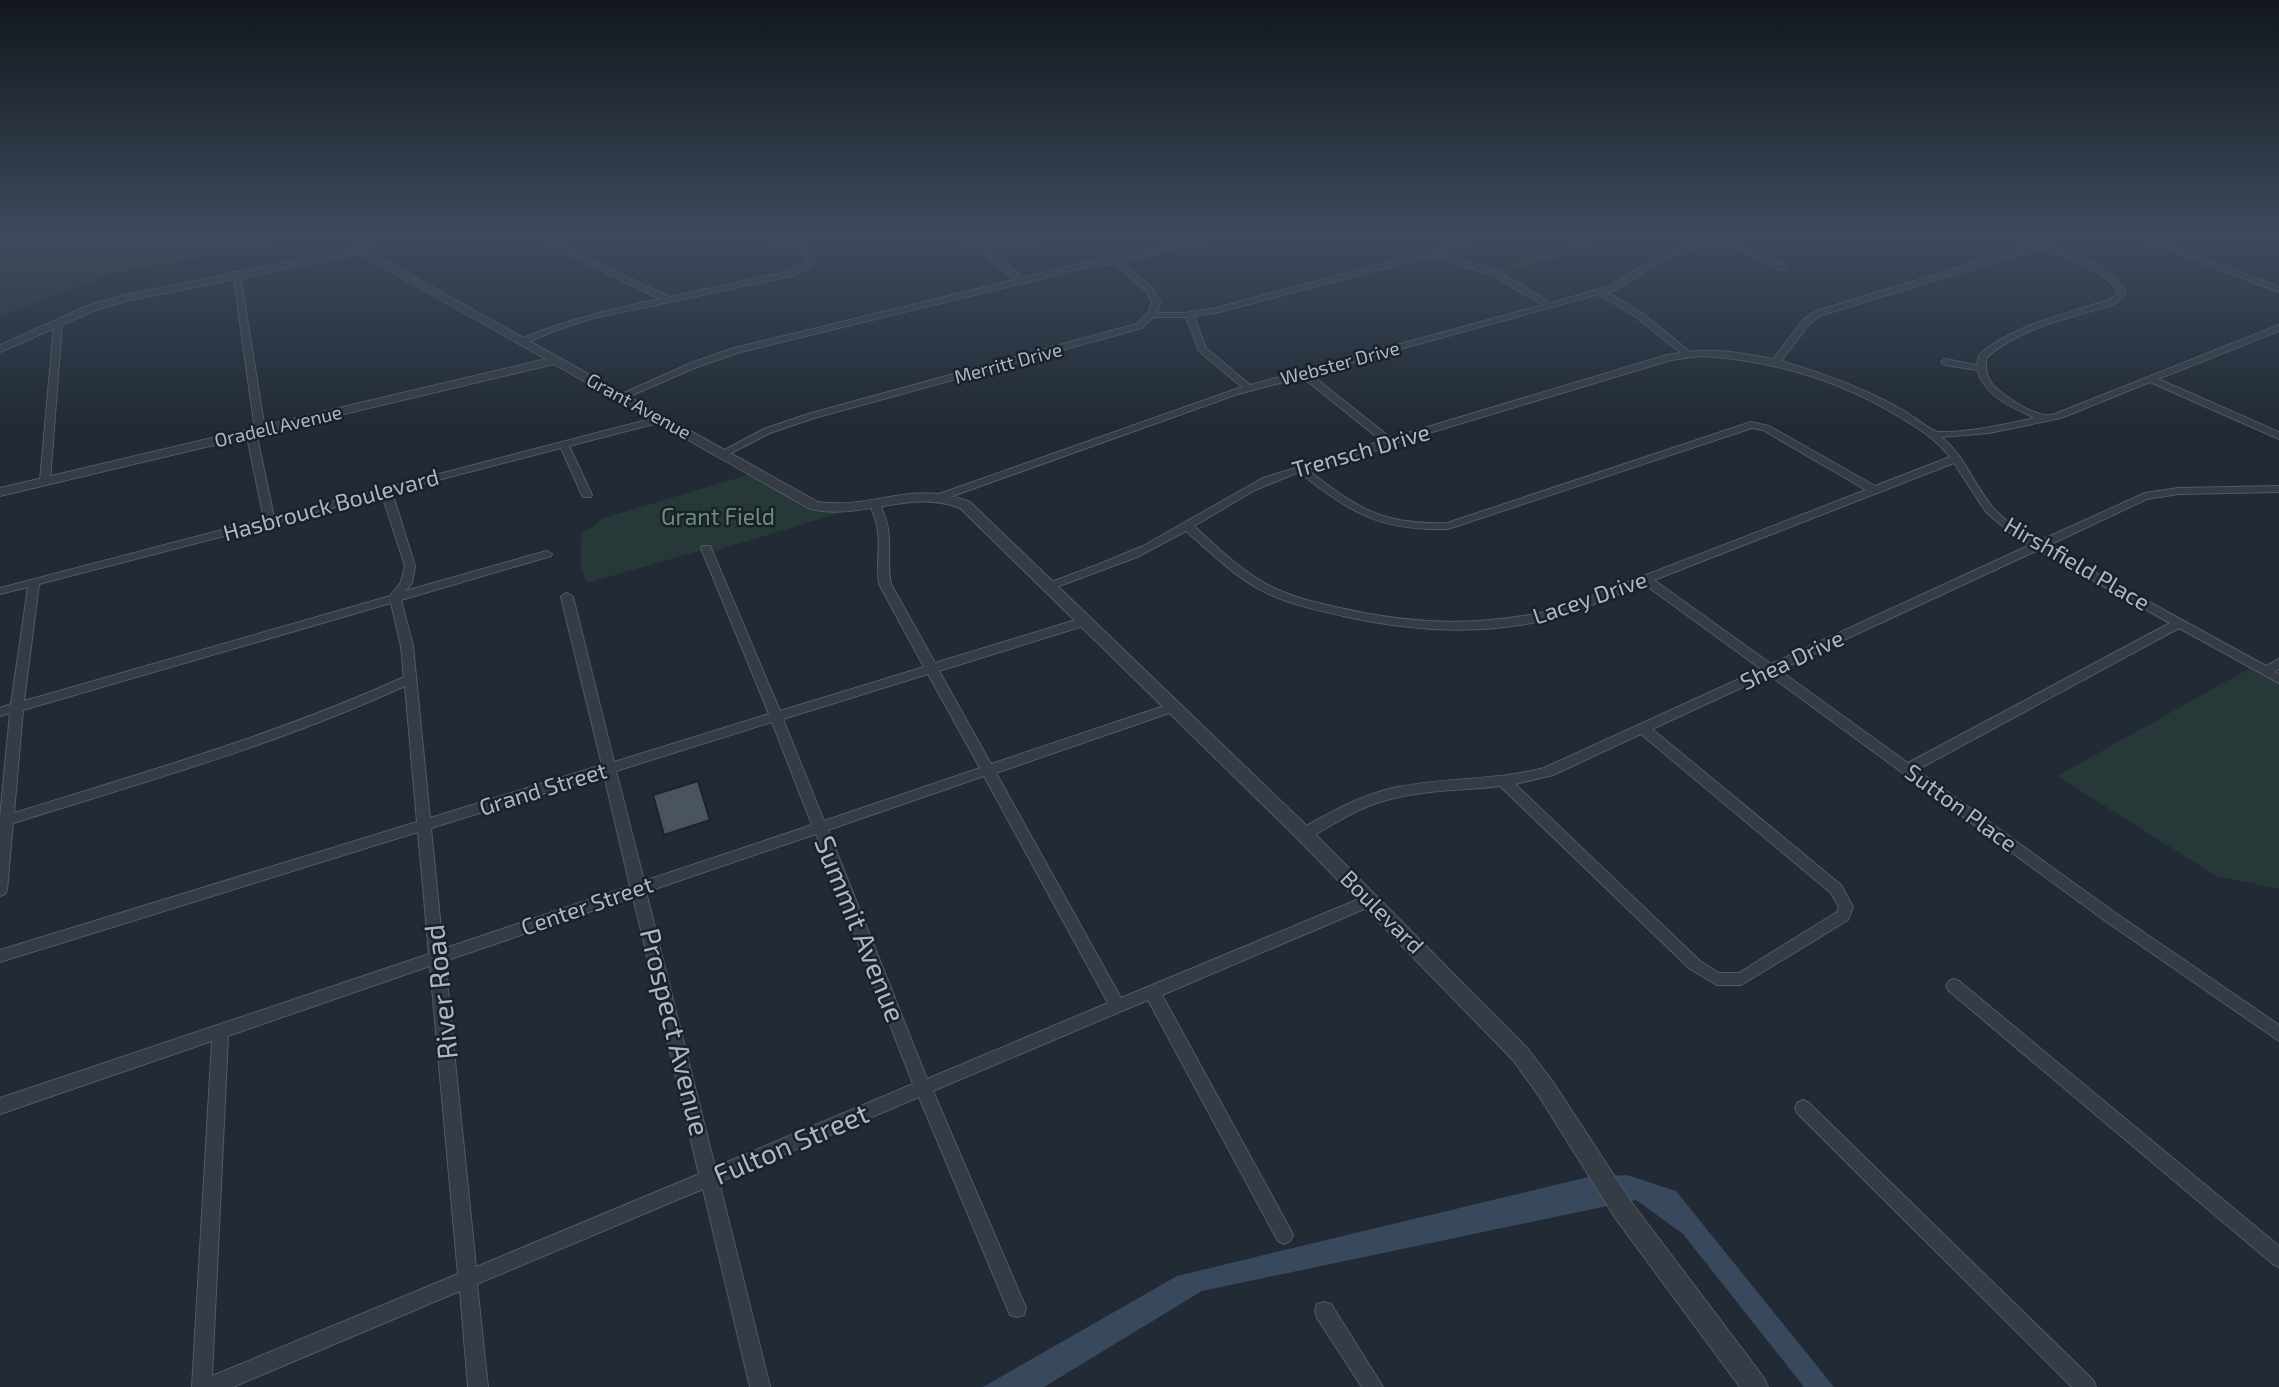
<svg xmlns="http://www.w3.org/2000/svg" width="2279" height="1387" font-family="'Exo 2',sans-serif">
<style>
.green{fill:#263838}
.water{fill:#38485d}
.building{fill:#4a5460;stroke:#1c232c;stroke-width:2}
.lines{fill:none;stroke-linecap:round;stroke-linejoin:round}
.minor-casing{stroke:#525a63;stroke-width:2}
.tertiary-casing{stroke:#525a63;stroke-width:2}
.minor{fill:#353c46;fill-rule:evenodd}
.tertiary{fill:#353c46;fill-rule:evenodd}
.labels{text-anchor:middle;stroke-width:5;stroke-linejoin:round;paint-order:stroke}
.far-street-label{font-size:19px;fill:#afb7c2;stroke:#1a212a}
.street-label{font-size:23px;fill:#afb7c2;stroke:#1a212a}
.park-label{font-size:23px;fill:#699071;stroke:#1a212a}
.near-street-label{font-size:28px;fill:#afb7c2;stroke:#1a212a}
</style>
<rect width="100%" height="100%" fill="#212a35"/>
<!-- green -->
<path class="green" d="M29,233H330L115,273L0,316V240Z
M969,233H1089L998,254L965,238Z
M1611,233H1640L1586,246L1561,259L1539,260L1502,277L1492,271H1498L1513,263Z
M757,472L806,502L850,510L708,553L706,549L587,583L580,564L582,531L593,527L601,519Z
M2252,667L2279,682V889L2216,876L2057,776Z"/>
<!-- water -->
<path class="water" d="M1627,1175L1676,1191L1834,1387H1804L1683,1234L1636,1200L1202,1291L1044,1387H983L1177,1276L1588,1177Z"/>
<!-- building -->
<path class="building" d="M698,781L710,820L664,835L653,795Z"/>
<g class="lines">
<defs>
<path id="minor" d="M526,233H536L669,297L786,272L804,263L808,257C790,235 752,245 729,233C754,233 800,236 816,257L810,267L791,276L594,318L559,329L523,344L519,341L520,339C566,320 612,309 660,299Z
M1225,233H1238L1122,262L1153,289L1160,302L1157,313H1184L1216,308L1452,245L1489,233H1500L1439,253L1498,271L1551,303L1610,286L1662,253L1728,233H1740L1726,239L1786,266V270H1780L1718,241L1668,257L1616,290L1607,292L1642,313L1690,352C1718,348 1746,354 1773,359L1804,319L1816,311L2032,245L2001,233H2012C2050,247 2101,256 2126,291L2123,298L2114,304C2071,318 2020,327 1986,358C1986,365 1985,372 1989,379C1996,393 2030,413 2045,415C2047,416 2053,414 2055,414L2279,325V331L2158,379L2279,432V439L2150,382L2061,418L1989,433L1941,437C1964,455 1972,481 1990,504C2002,520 2021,531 2039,541L2145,493L2178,488L2279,486V492L2178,494L2147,499L2047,546L2266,666L2279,659V669L2275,672L2279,674V683L2179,628L1917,770L2114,912L2279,1025V1041L2104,920L1769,675L1652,729L1841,885L1853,907L1848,920L1741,985H1717L1690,969L1500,786C1463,791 1424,789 1387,800C1359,807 1334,824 1309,838L1304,839L1299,838L1297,834L1299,830C1329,813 1359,796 1393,788C1443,777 1495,781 1544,768L1761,669L1644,584C1618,594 1591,606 1564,615C1492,637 1415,632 1343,616C1313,609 1283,603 1257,588C1230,572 1209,551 1186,531L1137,557L1054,588H1046L1044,586L1046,584L1102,563L1143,546L1263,478L1382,441L1302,377L1235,395L947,498H939V494L1242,387L1199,351L1186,317H1153L1142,328L814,418L770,433L727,455H721L719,453L764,429L808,414L1136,324L1149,312L1152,302L1147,292L1115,263L1085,267L1022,284H1019L740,352L697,367L623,399L620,400L615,397L691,363L734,348L1015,280L987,256L958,238V234H964L993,252L1022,278L1085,263L1131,256ZM2040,248C2067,257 2101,267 2118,291L2116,295L2108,300C2065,315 2014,324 1979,355L1977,365L1945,359L1941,362L1945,365L1977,370C1986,397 2011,407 2035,418C2005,424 1969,433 1938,432C1931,431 1914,417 1906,412C1867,389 1825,374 1781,361L1810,323L1822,315ZM1431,256L1492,275L1543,305L1250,385L1206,348L1194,316L1219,312ZM1599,294L1636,317L1681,353L1667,355L1391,438L1310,374ZM1701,356C1772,360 1839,380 1900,417C1918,428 1937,440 1950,457L1875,486L1769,426L1751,422L1447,523C1382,525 1358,509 1308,470L1394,445L1396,443L1671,360ZM1752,428L1763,430L1866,490L1558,609C1484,627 1414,625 1340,608C1318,603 1295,598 1274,588C1243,573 1219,549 1194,526L1255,490L1299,472C1351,513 1380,531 1448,529ZM1954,463L1986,512L2014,536L2030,545L1771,664L1654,580ZM2038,550L2170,623L1908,763L1779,670ZM1641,734L1831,893L1839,907L1837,912L1739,973H1719L1700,961L1515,784L1553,775Z
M1872,233H1882L1889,237L1885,239Z
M2126,233H2137L2279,287V292Z
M2271,233H2279V237Z
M233,272L240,274L265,430L260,433L255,430Z
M58,321L62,324L50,481L45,484L40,481L54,324Z
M662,416L665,417V421L569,446L592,495L591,497H583L582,495L561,448L392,492L415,566L412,583L405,591L543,552L547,551L552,554L551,556L401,600L413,646L430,818L602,765L561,597L563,595L567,593L573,597L614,762L769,714L701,548L702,546H710L711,548L780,711L924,667L879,584C875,552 885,538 870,505L875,502L879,503C896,534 885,552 891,584L935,663L1082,618H1090L1092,621L1090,624L939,671L991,764L1170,704L1174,703L1180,707L1178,710L996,773L1121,998L1366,896L1371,894L1376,896L1378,900L1376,904L1162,995L1290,1229L1293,1235L1290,1241L1284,1244L1278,1241L1148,1000L933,1091L1026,1308L1024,1315L1017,1317L1010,1315L919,1097L719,1182L770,1387H750L703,1189L477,1284L488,1387H468L460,1291L233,1387H192L212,1041L0,1114V1098L429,954L418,832L0,962V950L417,822L405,686C278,744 145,782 13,823L7,890L5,894L0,896V817L10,713L0,716V708L11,704L28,587L0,594V588L264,519L246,432L248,430H254L256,432L274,517ZM382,495L405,566L401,582L390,596L24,701L39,584ZM391,603L401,646L404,677C278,734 146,772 14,813L23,710ZM928,674L980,768L824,821L783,719ZM772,722L812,825L644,881L616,771ZM604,775L630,886L443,949L431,828ZM984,776L1108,1003L927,1079L828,830ZM816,834L913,1084L715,1167L646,892ZM633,897L699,1174L476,1267L445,961ZM430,966L458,1274L212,1376L228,1036Z
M1954,979L1959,981L2279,1246V1267L2273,1264L1949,991L1946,986L1949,981Z
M1803,1100L1809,1103L2093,1380L2096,1387H2072L1797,1113L1795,1108L1797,1103Z
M1324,1302L1331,1304L1383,1387H1362L1317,1318L1315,1311L1317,1304Z"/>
<path id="tertiary" d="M365,233H375L371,244L373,254L818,502C876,510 910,479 970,502L1310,829L1527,1048L1553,1082L1632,1203L1764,1378L1768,1387H1740L1616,1219L1539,1096L1513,1060L1298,839L960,508C910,488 862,521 810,509L554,364L0,496V488L546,359L365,257L363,253L126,301L93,311L0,352V345L85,307L120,296L362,247Z"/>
</defs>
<!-- minor casing -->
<use href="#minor" class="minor-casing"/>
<!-- tertiary casing -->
<use href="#tertiary" class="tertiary-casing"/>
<!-- minor -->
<use href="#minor" class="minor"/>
<!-- tertiary -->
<use href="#tertiary" class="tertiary"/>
</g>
<!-- sky -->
<linearGradient id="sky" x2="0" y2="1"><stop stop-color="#12171d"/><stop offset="0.55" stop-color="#3d4a5c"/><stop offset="1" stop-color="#3d4a5c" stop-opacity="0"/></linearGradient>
<rect width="2279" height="427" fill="url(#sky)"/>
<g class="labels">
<!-- far-street labels -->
<g class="far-street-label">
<text transform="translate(1008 363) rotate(-15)" y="7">Merritt Drive</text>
<text transform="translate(1340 363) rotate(-15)" y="7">Webster Drive</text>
<text transform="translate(639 406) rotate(29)" y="7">Grant Avenue</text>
<text transform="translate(278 426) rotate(-13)" y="7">Oradell Avenue</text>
</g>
<!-- street labels -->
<g class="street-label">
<text transform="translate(1361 451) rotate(-16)" y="8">Trensch Drive</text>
<text transform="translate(331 505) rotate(-15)" y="8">Hasbrouck Boulevard</text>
<text transform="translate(2077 564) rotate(30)" y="8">Hirshfield Place</text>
<text transform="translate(1590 598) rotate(-19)" y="8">Lacey Drive</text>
<text transform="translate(1792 660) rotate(-25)" y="8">Shea Drive</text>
<text transform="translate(543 789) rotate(-17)" y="8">Grand Street</text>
<text transform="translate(1961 808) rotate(36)" y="8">Sutton Place</text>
<text transform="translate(587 906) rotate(-19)" y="8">Center Street</text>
<text transform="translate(1382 912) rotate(45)" y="8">Boulevard</text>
</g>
<!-- park labels -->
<g class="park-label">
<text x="718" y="525">Grant Field</text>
</g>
<!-- near-street labels -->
<g class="near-street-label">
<text transform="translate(860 929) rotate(68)" y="10">Summit Avenue</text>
<text transform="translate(441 992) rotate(-96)" y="10">River Road</text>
<text transform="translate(675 1032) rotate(76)" y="10">Prospect Avenue</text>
<text transform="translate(791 1144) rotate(-23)" y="10">Fulton Street</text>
</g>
</g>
</svg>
